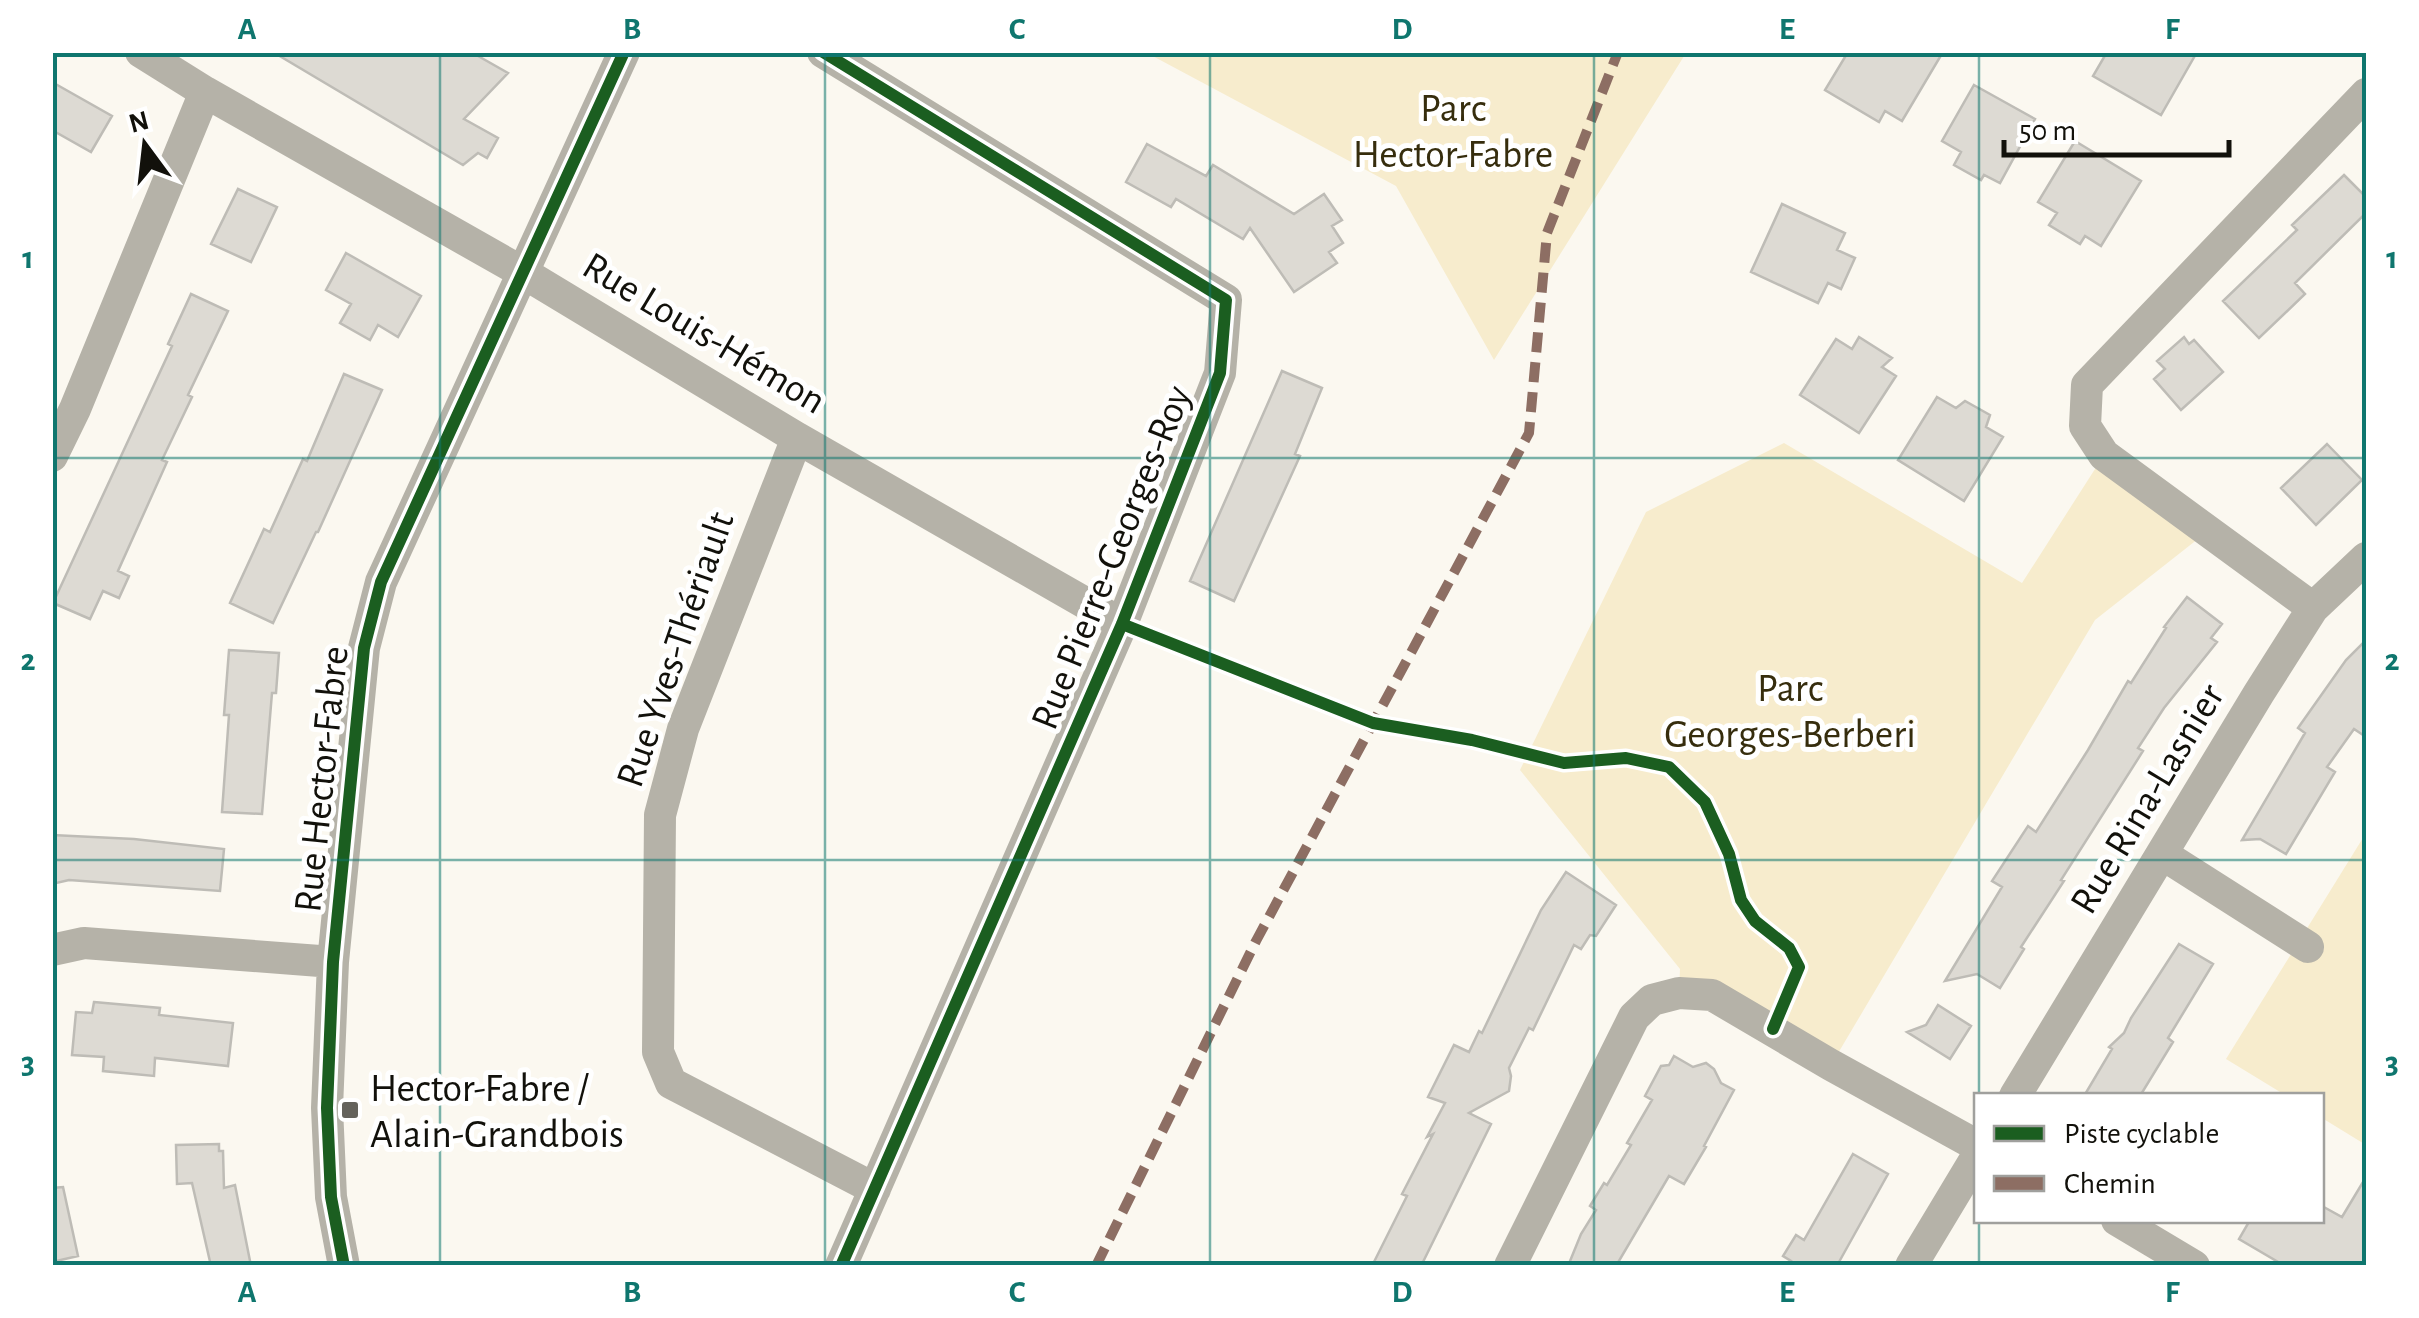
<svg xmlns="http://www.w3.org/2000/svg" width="2419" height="1318" font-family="'Alegreya Sans',sans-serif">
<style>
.green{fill:#f7eccd}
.building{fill:#dddad3;stroke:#bebcb6;stroke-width:2.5}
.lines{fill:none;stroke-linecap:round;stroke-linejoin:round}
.minor{stroke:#b5b2a8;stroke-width:32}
.quiet{stroke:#8d6e63;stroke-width:10;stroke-dasharray:20 10;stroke-linecap:butt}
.cycleway-casing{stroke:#fff;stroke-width:19}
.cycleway{stroke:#1b5e20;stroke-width:12}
.grid{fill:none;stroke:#0f766e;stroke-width:2.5;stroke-opacity:0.55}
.poi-dot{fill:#64625b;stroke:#fff;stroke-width:4}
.labels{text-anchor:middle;stroke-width:10;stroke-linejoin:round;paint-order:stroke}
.park-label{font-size:40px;fill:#362d0d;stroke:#fff}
.street-label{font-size:40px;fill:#12110b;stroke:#fff}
.poi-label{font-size:40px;fill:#12110b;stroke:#fff;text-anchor:start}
.neatline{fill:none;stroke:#0f766e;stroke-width:4}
.grid-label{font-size:32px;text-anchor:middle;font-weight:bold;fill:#0f766e}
</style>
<rect width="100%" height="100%" fill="#fbf8f0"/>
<!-- green -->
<path class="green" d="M1147,53H1686L1494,360L1396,186Z
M1784,443L2022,583L2104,455L2208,531L2095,620L1831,1065L1679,993L1680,969L1520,770L1646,512Z
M2366,833V1145L2322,1118V1096L2285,1095L2226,1059Z"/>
<!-- building -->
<path class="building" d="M273,52H471L508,73L464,119L498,138L487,158L478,153L463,165Z
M1848,52H1943L1902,121L1885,111L1879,122L1825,90Z
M2107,52H2197L2161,115L2093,76Z
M52,82L112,116L91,152L52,130Z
M1974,85L2035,119L2000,183L1984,175L1981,180L1954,165L1961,152L1942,141Z
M2075,141L2141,181L2101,246L2085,236L2080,244L2049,225L2057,213L2038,202Z
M1147,144L1206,176L1213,165L1294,214L1324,194L1342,220L1332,226L1343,243L1329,252L1337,263L1294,292L1250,228L1243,239L1176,199L1171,207L1126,182Z
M2344,175L2366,197V213L2295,283L2305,294L2259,338L2223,301L2297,230L2292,225Z
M238,189L277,207L251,262L211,244Z
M1782,204L1845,233L1837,250L1855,258L1841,289L1828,283L1818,303L1751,272Z
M346,253L421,296L398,337L378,325L370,340L340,323L351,304L326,290Z
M191,294L228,311L188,395L192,397L162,460L167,462L118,571L129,576L119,598L103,591L90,619L53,603L172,346L168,344Z
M1859,337L1892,358L1882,367L1896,376L1859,433L1800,395L1836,339L1852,349Z
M2184,337L2189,344L2194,340L2223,372L2181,410L2154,379L2165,369L2157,361Z
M1282,371L1322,388L1295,454L1300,456L1234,601L1190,581Z
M344,374L382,390L318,532H316L273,623L230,603L264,529L270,532L303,459L307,461Z
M1937,397L1956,408L1965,401L1990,415L1986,427L2003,437L1964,501L1898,460Z
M2327,444L2362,480L2316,525L2281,488Z
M2187,597L2222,624L2211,638L2217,642L2164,708L2138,748L2143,751L2061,880L2064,881L2021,947L2024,949L2000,988L1977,974L1945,981L2002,887L1992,881L2028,826L2036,832L2088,750L2128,681L2131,683L2166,628L2164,627Z
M2366,640V737L2354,729L2327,767L2335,772L2286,854L2260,839L2242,840L2305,733L2298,728L2346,660Z
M229,650L279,653L276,693H272L262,814L222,812L229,715H224Z
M52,835L134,839L224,849L220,891L69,880L52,884Z
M1566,872L1616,905L1596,936L1590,935L1581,949L1574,945L1533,1030L1529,1028L1509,1068L1511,1076L1509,1091L1469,1113L1491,1124L1421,1266H1372L1407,1196L1402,1194L1433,1134L1427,1137L1445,1103L1428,1097L1454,1045L1469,1052L1479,1031L1482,1033L1541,910Z
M2179,944L2213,964L2168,1038L2173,1042L2140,1096H2084L2112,1049L2109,1047L2124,1033L2131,1018Z
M94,1002L160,1008L159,1015L233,1023L228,1066L155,1058L154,1076L103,1071L104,1057L72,1055L76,1012L92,1013Z
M1938,1005L1971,1026L1950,1059L1907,1032L1926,1025Z
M1674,1056L1693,1067L1706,1063L1714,1069L1721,1083L1734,1090L1704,1146L1706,1147L1684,1184L1669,1176L1616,1266H1568L1581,1234L1596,1210L1590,1206L1604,1183L1607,1185L1631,1145L1627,1143L1652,1100L1645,1096L1661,1066L1669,1065Z
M219,1144V1151H223L224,1188L235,1185L251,1266H211L192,1183L177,1184L176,1145Z
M1853,1154L1888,1174L1839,1262L1845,1266H1788L1791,1261L1783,1256L1796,1235L1804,1240Z
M2366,1177V1266H2285L2239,1239L2250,1220H2322V1206L2342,1217Z
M63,1187L78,1256L52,1262V1188Z"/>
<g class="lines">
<!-- minor -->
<path class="minor" d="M141,52L205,92L522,272L797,438L1122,624
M823,52L1226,300L1220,373L1122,624L841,1266
M797,438L683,729L660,815L658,1052L671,1083L875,1189
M52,456L75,409L205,92
M2313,608L2104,455L2085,426L2087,385L2366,94
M2162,854L2308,947
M52,950L84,943L333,962
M2015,1096L2259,693L2313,608L2366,558
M2117,1220L2194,1266
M344,1266L331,1197L327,1108L333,962L364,648L381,582L624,52
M1510,1266L1634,1017L1652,1000L1679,993L1712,995L1831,1065L1976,1145
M1911,1266L1976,1158"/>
<!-- quiet -->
<path class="quiet" d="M1096,1266L1256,941L1529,433L1547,233L1618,52"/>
<defs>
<path id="cycleway" d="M823,52L1226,300L1220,373L1122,624L841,1266
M1122,624L1373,723L1472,740L1564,763L1626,758L1669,767L1705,802L1729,854L1741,900L1755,921L1789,948L1799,967L1773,1029
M344,1266L331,1197L327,1108L333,962L364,648L381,582L624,52"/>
</defs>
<!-- cycleway casing -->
<use href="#cycleway" class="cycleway-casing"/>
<!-- cycleway -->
<use href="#cycleway" class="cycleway"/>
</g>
<!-- grid -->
<path class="grid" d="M440,52V1266M825,52V1266M1210,52V1266M1594,52V1266M1979,52V1096M52,458H2366M52,860H2366M1979,1220V1266"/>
<!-- markers -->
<rect class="poi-dot" x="340" y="1100" width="20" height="20" rx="5"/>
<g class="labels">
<!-- park labels -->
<g class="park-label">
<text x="1453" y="121">Parc<tspan x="1453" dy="46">Hector-Fabre</tspan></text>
<text x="1790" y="701">Parc<tspan x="1790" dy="46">Georges-Berberi</tspan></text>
</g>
<!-- street labels -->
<g class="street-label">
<text transform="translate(705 332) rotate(31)" y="14">Rue Louis-Hémon</text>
<text transform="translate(1110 557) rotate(-68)" y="14">Rue Pierre-Georges-Roy</text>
<text transform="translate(674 649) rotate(-71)" y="14">Rue Yves-Thériault</text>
<text transform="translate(320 779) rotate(-84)" y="14">Rue Hector-Fabre</text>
<text transform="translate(2146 798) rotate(-59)" y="14">Rue Rina-Lasnier</text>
</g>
<!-- poi labels -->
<g class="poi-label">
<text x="370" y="1101">Hector-Fabre /<tspan x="370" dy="46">Alain-Grandbois</tspan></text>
</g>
</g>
<!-- border -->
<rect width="2419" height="1318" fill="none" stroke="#ffffff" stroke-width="110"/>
<!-- legend -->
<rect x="1974" y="1093" width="350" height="130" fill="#ffffff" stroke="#a0a09d" stroke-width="2.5"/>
<rect x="1994" y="1126" width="50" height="15" fill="#1b5e20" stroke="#a0a09d" stroke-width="2.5"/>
<text x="2064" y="1143" font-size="30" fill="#12110b">Piste cyclable</text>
<rect x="1994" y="1176" width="50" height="15" fill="#8d6e63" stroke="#a0a09d" stroke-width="2.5"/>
<text x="2064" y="1193" font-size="30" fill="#12110b">Chemin</text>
<!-- north arrow -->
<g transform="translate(145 145) rotate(345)" stroke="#ffffff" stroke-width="8" paint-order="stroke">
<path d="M0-8L18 38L0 25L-18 38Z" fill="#12110b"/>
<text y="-15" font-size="28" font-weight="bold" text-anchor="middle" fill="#12110b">N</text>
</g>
<!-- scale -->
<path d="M2004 140v15h225v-15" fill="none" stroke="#12110b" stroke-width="5"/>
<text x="2019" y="140" font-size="30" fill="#12110b" stroke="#ffffff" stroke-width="8" paint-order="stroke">50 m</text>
<rect x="55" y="55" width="2309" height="1208" class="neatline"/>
<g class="grid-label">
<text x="247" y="39">A</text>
<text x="632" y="39">B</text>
<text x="1017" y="39">C</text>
<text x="1402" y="39">D</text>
<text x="1787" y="39">E</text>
<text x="2172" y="39">F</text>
<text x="28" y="268">1</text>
<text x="2392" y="268">1</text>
<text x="28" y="670">2</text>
<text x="2392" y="670">2</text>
<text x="28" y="1073">3</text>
<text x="2392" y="1073">3</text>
<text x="247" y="1302">A</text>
<text x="632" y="1302">B</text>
<text x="1017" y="1302">C</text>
<text x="1402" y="1302">D</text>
<text x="1787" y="1302">E</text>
<text x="2172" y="1302">F</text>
</g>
</svg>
